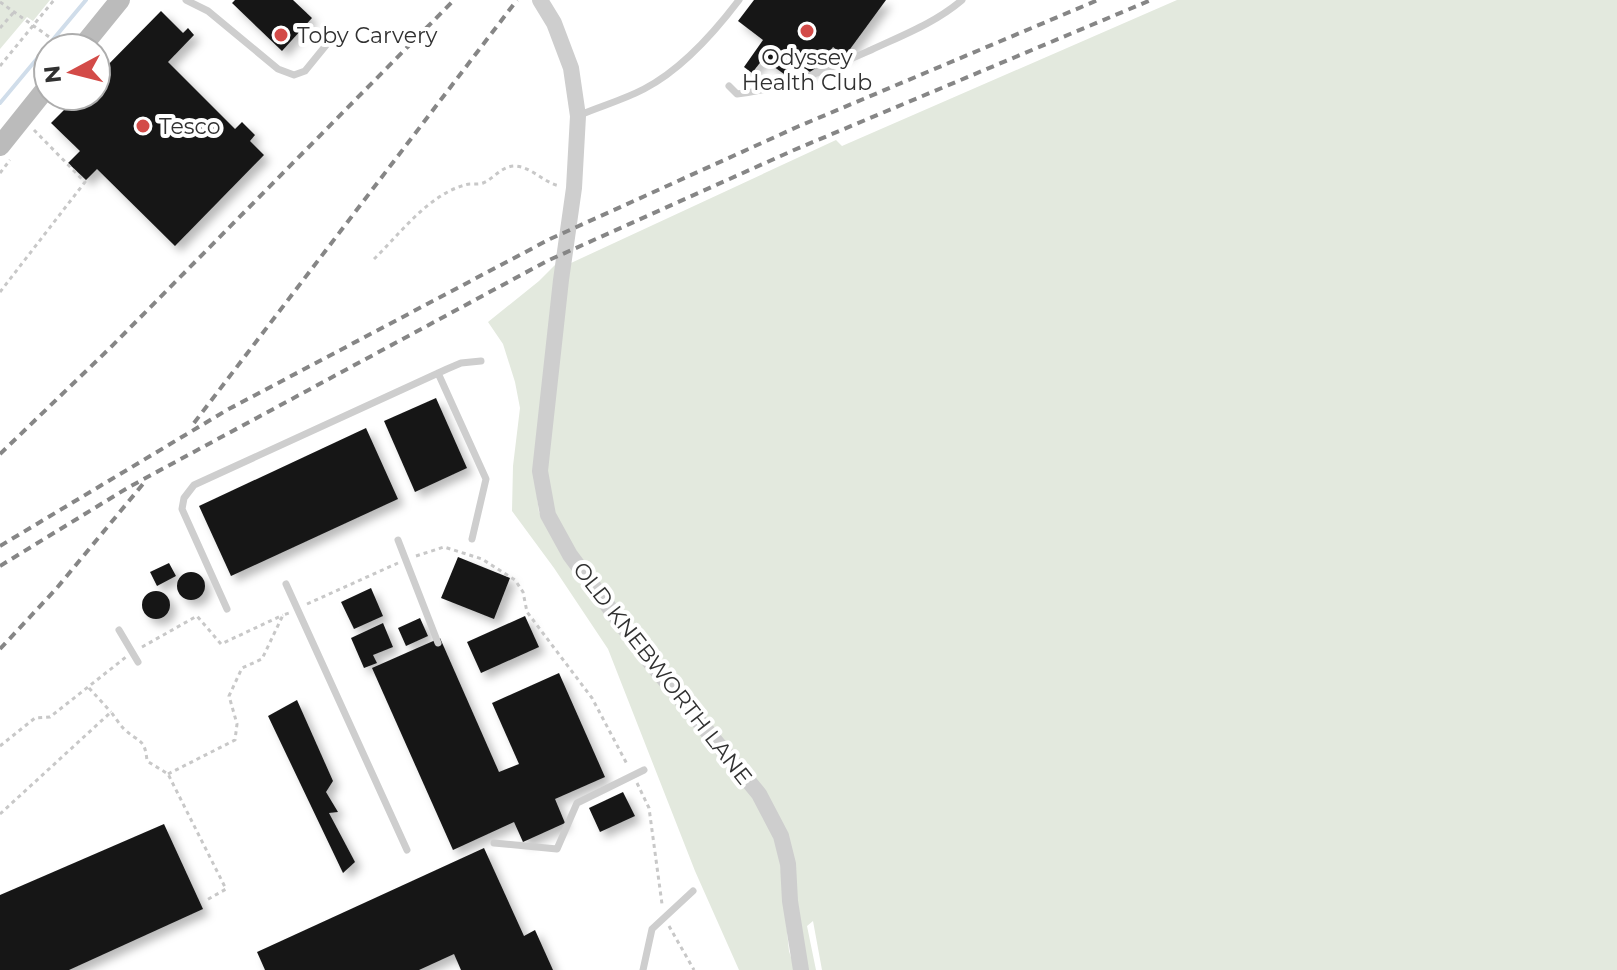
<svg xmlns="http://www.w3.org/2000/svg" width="1617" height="970" font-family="Montserrat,sans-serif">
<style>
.green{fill:#e3e9de}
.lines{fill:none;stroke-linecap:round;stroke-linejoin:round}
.stream{stroke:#d0ddea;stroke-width:4}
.building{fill:#181818;filter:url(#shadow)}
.path{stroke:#c8c8c8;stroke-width:3;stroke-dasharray:4 4;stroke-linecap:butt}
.service{stroke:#cecece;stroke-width:7}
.tertiary{stroke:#cecece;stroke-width:16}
.secondary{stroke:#bbb;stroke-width:20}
.rail{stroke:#868686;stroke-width:4;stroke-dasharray:8 6;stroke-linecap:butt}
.poi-dot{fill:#d34b48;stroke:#fff;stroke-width:3}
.labels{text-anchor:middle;stroke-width:8;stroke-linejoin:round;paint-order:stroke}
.poi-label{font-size:22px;fill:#313131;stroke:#fff;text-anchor:start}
.street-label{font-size:22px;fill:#313131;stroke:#fff}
</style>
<defs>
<filter id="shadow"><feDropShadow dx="6" dy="6" stdDeviation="4" flood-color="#0004"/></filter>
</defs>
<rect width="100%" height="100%" fill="#fff"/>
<!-- green -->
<path class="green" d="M0,0H50L33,21L27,17L0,49Z
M1177,0H1617V970H822L813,921L807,926L816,970H808L788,838L572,548L553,511L547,470L571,219V263L836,140L842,146Z
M556,264L534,474L539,512L586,591L753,797L772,831L780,862L789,951L795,970H739L695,871L608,649L554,568L512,511L513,466L520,408L515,382L503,344L488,322L539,281Z"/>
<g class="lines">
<!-- stream -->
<path class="stream" d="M0,103L86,0"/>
</g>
<!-- building -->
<path class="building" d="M235,0H293L312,18L282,51L232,3Z
M754,0H886L845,56L833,47L827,55L831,57L810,72L787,56L782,63L788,68L784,74L763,59L752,73L744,67L763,40L738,21Z
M161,11L183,33L188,28L194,35L168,62L235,129L242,122L255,135L250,141L264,155L175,246L97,169L86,180L68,163L80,151L51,123L78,96H96V77Z
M436,398L467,468L415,492L384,421Z
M366,428L398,499L231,576L199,506Z
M458,557L510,578L494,619L441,598Z
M169,563L176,576L157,586L150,572Z
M177 586a14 14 0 1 1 28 0a14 14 0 1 1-28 0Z
M371,588L383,616L354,629L341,602Z
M142 605a14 14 0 1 1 28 0a14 14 0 1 1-28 0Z
M525,616L539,647L481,673L467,642Z
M420,618L428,636L406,646L398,628Z
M383,623L393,647L373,655L377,663L364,668L351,638Z
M440,638L499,772L519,764L492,703L559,673L605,777L555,799L565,823L523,842L514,822L453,850L372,668Z
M297,700L333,781L326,792L338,812L329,813L355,862L343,873L268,716Z
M623,792L635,816L600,832L589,808Z
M164,824L203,909L69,970H0V895Z
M484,848L524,936L535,930L553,970H461L454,954L419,970H265L257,952Z"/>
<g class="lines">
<!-- path -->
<path class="path" d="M0,2L62,46L60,48
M0,28L14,12
M0,66L54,0
M0,173L10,160
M374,259C400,234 428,195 465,185C470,183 478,185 483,183C495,178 501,166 515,166C532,167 544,183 560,186
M0,292L85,182L34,130
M416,556L444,547L482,559L515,580L523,592L527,612L592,698L628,766
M307,604L398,563
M142,647L197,616L221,644L283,615
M89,688L111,712
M0,746L35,718L50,717L126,657
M168,774L235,740L237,724L229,696L242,668L262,659L283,615L289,613
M637,783L649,808L662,904
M0,814L111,712C115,717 119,724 124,729C139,743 145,738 147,761L168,774L226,889L205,901
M669,926L694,970"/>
<!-- service -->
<path class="service" d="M186,0L208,11L278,69L294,75L305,71L336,33
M729,86L737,94C784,89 828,69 871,50C903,35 935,23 962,0
M580,115C601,106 623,100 644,89C681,70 714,33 739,0
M438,373L486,479L472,539
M398,540L438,643
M286,584L407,850
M227,609L182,509L184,498L194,485L447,369L461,363L481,361
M119,630L138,662
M494,843L557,849L577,803L644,770
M643,970L652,929L693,891"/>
<!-- tertiary -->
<path class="tertiary" d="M540,0L554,23L571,68L578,116L574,188L561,280L540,471L548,515L570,555L646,657L759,794L781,836L788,864L790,901L801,970"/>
<!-- secondary -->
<path class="secondary" d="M81,48L120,0
M0,146L48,86"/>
<!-- rail -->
<path class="rail" d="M194,423L517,0
M0,454L110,348L454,0
M0,546L227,410L550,239L797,127L1098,0
M0,566L129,487L547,261L794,150L1151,0
M0,649L56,589L143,484"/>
</g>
<!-- markers -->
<g class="poi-dot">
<circle cx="807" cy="31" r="8"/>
<circle cx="281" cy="35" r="8"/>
<circle cx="143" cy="126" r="8"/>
</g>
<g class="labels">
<!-- poi labels -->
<g class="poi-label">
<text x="297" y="43">Toby Carvery</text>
<text x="807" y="65" text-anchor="middle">Odyssey<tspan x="807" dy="25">Health Club</tspan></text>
<text x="159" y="134">Tesco</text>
</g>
<!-- street labels -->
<g class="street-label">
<text transform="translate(663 673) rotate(52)" y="8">OLD KNEBWORTH LANE</text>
</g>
</g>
<!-- north arrow -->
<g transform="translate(72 72) rotate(263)"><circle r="38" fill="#ffffff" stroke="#adadad" stroke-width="2"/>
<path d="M0-6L14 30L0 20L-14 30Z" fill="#d34b48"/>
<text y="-12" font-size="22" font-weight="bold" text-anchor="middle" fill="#313131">N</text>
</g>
</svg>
